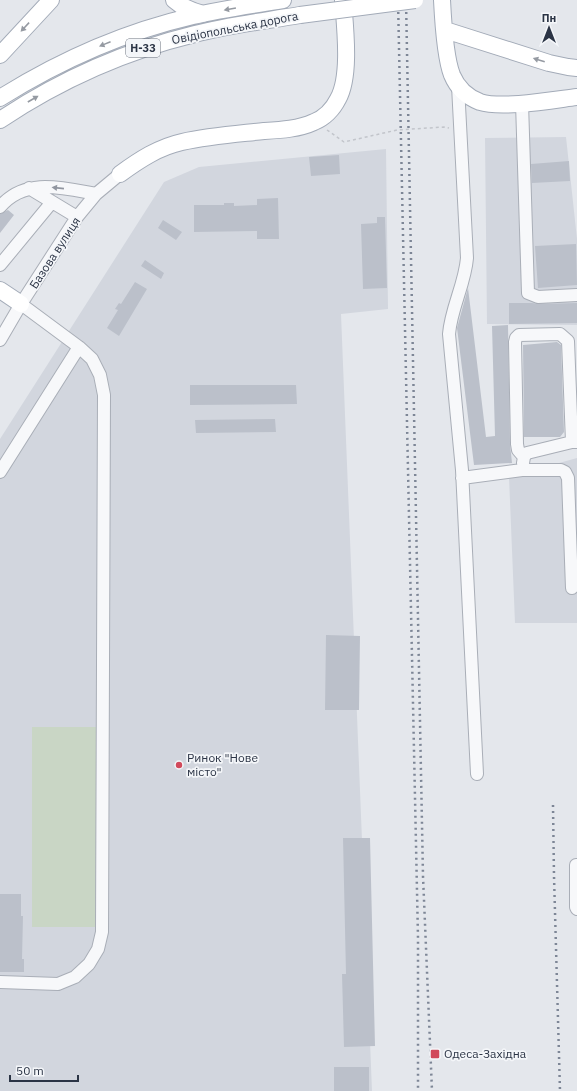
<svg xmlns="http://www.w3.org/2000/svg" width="577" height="1091" font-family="'IBM Plex Sans',sans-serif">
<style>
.built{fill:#d2d6de}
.green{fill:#c9d6c5}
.building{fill:#bbc0ca}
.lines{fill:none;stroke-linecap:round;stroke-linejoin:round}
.minor-casing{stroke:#a9aeb7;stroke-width:14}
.major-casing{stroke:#a3abb8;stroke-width:18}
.path{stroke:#c2c5cb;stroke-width:1.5;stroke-dasharray:3 3;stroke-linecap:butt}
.minor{stroke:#f7f8fa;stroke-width:12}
.major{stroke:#fff;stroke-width:16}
.rail{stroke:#7d8696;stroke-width:2.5;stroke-dasharray:2 4;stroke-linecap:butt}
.major-bridge-casing{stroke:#a3abb8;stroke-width:18;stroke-linecap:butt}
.major-bridge{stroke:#fff;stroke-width:16}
.oneway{fill:#959aa2}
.oneway2{fill:#9196a0}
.poi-dot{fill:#d1495b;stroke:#f4f6f9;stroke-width:1.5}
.labels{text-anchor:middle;stroke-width:3.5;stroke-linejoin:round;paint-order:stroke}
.shield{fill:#f4f6f9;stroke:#676e7b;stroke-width:1}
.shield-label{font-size:11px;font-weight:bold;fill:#2b3445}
.street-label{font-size:12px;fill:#2b3445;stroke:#f4f6f9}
.poi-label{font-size:12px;fill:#2b3445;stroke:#f4f6f9;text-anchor:start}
</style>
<rect width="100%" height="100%" fill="#e4e7ec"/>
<!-- built -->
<path class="built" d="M566,137L577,239V325L487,324L485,138Z
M386,149L388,309L341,314L372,1091H0V439L164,182L199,167Z
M577,458V623H515L509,477Z"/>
<!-- green -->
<path class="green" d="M32,727H97V927H32Z"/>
<!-- building -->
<path class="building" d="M339,155L340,174L311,176L309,157Z
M569,161L570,181L532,183L531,164Z
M278,198L279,239H257V231L194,232V205H224V203H234V206L257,205V199Z
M8,210L14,215L0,233V214Z
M377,217H385L387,288L363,289L361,224L377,223Z
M163,220L182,232L176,240L158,228Z
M576,244L577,285L538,288L535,246Z
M145,260L164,273L161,279L141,266Z
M135,282L147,289L119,336L107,328L118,310L115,309L119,303L121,304Z
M468,288L486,437L495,436L492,326L508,325L510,444L512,463L474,465L457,328Z
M509,303H532L538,304L577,303V323L509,324Z
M557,342L561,345L564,432L560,437H524L523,345Z
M190,385H296L297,404L190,405Z
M275,419L276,432L196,433L195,420Z
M326,635L360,636L359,710H325Z
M343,838H370L375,1046L344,1047L342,974H346Z
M0,894H21V916H23L22,959H24V972H0Z
M334,1067H369V1091H334Z"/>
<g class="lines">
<defs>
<path id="minor" d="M458,86L467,258C465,284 451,308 449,334L462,470L477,774
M522,103L528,293L538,297L577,295
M29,188L77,217
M0,207C25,177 63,188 96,194
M0,265L52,202
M0,340L21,304L77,217L96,194L120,174
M524,457L518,450L517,444L515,342L516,338L519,335L560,334L568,341L572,442
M523,463L524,457L527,453L572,442H577
M0,472L79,347
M462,478L522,470H561L565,472L568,478L572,588
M577,865H576V907L577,909
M0,982L58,984L75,977L89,964L98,949L102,932L104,395L100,375L92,359L79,347L21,304"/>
<path id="major" d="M174,0C183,8 192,11 203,14
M442,0C443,20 445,57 452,75C457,87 467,97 480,102C502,109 553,100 577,97
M445,30L549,63L568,67L577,68
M0,55L51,0
M0,98C59,61 124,32 193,16C222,9 253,5 283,0
M0,120C60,80 125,51 195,34C229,25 265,21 300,15
M120,174C139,160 159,147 182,142C209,136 237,134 264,131C281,130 299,129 314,122C324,118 333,109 338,99C351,76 345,27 343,0
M0,290L21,304"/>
</defs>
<!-- minor casing -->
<use href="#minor" class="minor-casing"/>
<!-- major casing -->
<use href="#major" class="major-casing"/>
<!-- path -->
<path class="path" d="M327,130L344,142L397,130L444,127L449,128"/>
<!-- minor -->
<use href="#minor" class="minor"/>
<!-- major -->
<use href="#major" class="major"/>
<!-- rail -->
<path class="rail" d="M398,0L418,938V1091
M406,0L423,876L432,1091
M553,805L554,876L560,1091"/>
<defs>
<path id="major-bridge" d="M300,15L415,0"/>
</defs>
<!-- major-bridge casing -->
<use href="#major-bridge" class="major-bridge-casing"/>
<!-- major-bridge -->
<use href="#major-bridge" class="major-bridge"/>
</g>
<!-- one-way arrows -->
<defs><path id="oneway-solid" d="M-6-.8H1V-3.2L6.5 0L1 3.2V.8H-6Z"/></defs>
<g class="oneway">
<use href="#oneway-solid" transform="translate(230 9) rotate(170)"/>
<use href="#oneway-solid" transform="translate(25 27) rotate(133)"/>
<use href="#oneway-solid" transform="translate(105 44) rotate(158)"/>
<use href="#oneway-solid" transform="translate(539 60) rotate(-163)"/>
<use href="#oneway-solid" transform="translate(33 99) rotate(-30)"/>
</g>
<use class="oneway2" href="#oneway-solid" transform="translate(58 188) rotate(-174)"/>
<!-- markers -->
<g class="poi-dot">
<circle cx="179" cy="765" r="4"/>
<rect x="430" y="1049" width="10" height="10" rx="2"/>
</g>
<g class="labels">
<!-- shield labels -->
<rect class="shield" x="126" y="39" width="34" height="18" rx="3"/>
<g class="shield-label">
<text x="143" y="52">Н-33</text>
</g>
<!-- street labels -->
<g class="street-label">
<text transform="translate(235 28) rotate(-11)" y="4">Овідіопольська дорога</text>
<text transform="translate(55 253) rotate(-57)" y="4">Базова вулиця</text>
</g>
<!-- poi labels -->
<g class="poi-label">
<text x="187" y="762">Ринок "Нове<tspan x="187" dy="14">місто"</tspan></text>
<text x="444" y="1058">Одеса-Західна</text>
</g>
</g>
<!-- north arrow -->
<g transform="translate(549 28)" stroke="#f4f6f9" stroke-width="3" paint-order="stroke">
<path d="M0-3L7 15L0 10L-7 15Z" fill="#2b3445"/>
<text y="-6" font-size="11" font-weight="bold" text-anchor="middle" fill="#2b3445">Пн</text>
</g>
<!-- scale -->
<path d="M10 1075v6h68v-6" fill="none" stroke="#2b3445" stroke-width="2"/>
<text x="16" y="1075" font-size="12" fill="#2b3445" stroke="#f4f6f9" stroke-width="3" paint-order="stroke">50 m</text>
</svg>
